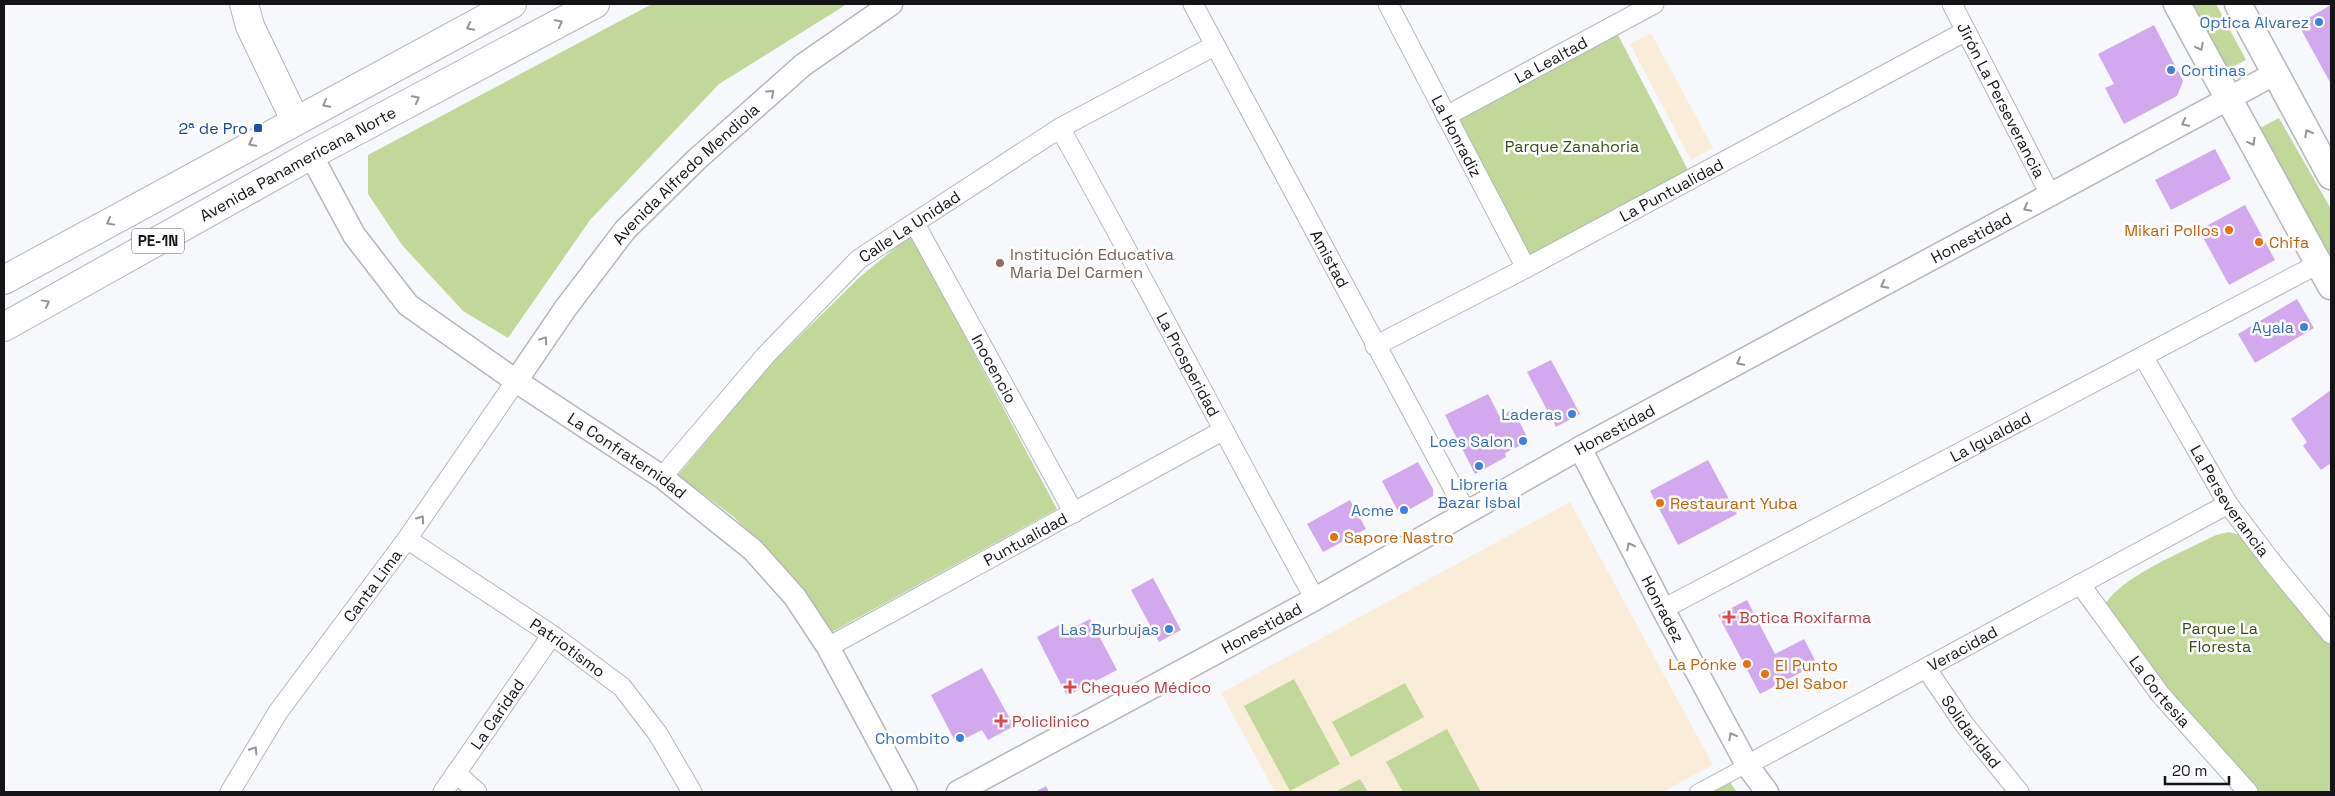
<svg xmlns="http://www.w3.org/2000/svg" width="2335" height="796" font-family="'Space Grotesk',sans-serif">
<style>
.education{fill:#f9ecd8}
.green{fill:#c1d89a}
.building{fill:#d2a9ee}
.lines{fill:none;stroke-linecap:round;stroke-linejoin:round}
.pedestrian-casing{stroke:#b5b6ba;stroke-width:16}
.minor-casing{stroke:#b5b6ba;stroke-width:21}
.tertiary-casing{stroke:#b5b6ba;stroke-width:25}
.secondary-casing{stroke:#b5b6ba;stroke-width:29}
.trunk-casing{stroke:#b5b6ba;stroke-width:30}
.pedestrian{stroke:#fff;stroke-width:14}
.minor{stroke:#fff;stroke-width:19}
.tertiary{stroke:#fff;stroke-width:22}
.secondary{stroke:#fff;stroke-width:26}
.trunk{stroke:#fff;stroke-width:28}
.oneway{stroke:#959596}
.shop-dot{fill:#3f7fe0;stroke:#fff;stroke-width:2}
.transit-dot{fill:#1a4fb4;stroke:#fff;stroke-width:2}
.food-dot{fill:#e8710a;stroke:#fff;stroke-width:2}
.education-dot{fill:#8d6e63;stroke:#fff;stroke-width:2}
.health-dot{fill:#e0444e;stroke:#fff;stroke-width:2}
.labels{text-anchor:middle;stroke-width:5;stroke-linejoin:round;paint-order:stroke}
.shield{fill:#fff;stroke:#5a5a5c;stroke-width:1}
.shield-label{font-size:15px;font-weight:bold;fill:#141416}
.shop-label{font-size:16px;fill:#366cbe;stroke:#fff;text-anchor:end}
.street-label{font-size:16px;fill:#141416;stroke:#fff}
.transit-label{font-size:16px;fill:#164399;stroke:#fff;text-anchor:end}
.park-label{font-size:16px;fill:#394a14;stroke:#fff}
.food-label{font-size:16px;fill:#c56008;stroke:#fff;text-anchor:start}
.education-label{font-size:16px;fill:#785e54;stroke:#fff;text-anchor:start}
.health-label{font-size:16px;fill:#be3a42;stroke:#fff;text-anchor:start}
</style>
<rect width="100%" height="100%" fill="#f7f8fc"/>
<!-- education -->
<path class="education" d="M1651,33L1713,148L1691,160L1630,44Z
M1570,502L1713,765L1662,792H1275L1221,693Z"/>
<!-- green -->
<path class="green" d="M652,4H847L719,84L590,220L508,338L463,311L402,245L368,194V155Z
M2191,4H2216L2246,60L2226,70Z
M1617,33L1689,172L1531,257L1457,119Z
M2279,118L2331,209V262L2258,129Z
M911,235L1057,509L832,632L780,565L734,517L678,475L770,365L861,276Z
M2229,532L2240,535L2331,646V792H2251L2108,617L2106,603C2124,575 2185,551 2216,535Z
M1294,679L1340,764L1290,791L1244,706Z
M1405,683L1424,717L1351,757L1332,722Z
M1447,729L1481,792H1403L1386,762Z
M1724,774L1737,792H1693Z
M1360,779L1368,792H1335Z"/>
<!-- building -->
<path class="building" d="M2331,5V84L2298,24Z
M2154,25L2183,81L2177,96L2124,124L2105,88L2114,84L2098,54Z
M2215,149L2231,179L2171,210L2155,180Z
M2245,205L2275,260L2229,285L2199,230Z
M2297,299L2314,328L2255,363L2238,334Z
M1551,360L1580,414L1556,427L1527,372Z
M2331,390V463L2321,470L2303,446L2307,442L2291,419Z
M1488,394L1500,417L1513,409L1529,441L1505,453L1506,457L1475,474L1445,415Z
M1708,460L1737,514L1678,545L1650,491Z
M1418,462L1433,489V496L1400,515L1382,481Z
M1350,500L1366,529L1323,552L1307,524Z
M1153,578L1181,630L1159,642L1131,590Z
M1747,600L1775,654L1804,639L1817,664L1760,694L1718,615Z
M1090,619L1117,670L1067,696L1037,637L1063,623L1067,631Z
M982,668L1014,726L988,740L982,730L956,743L931,695Z
M1046,786L1049,792H1035Z"/>
<g class="lines">
<defs>
<path id="pedestrian" d="M1697,792L1747,765"/>
<g id="minor">
<path id="s1" d="M1193,4L1466,512"/>
<path id="s2" d="M1388,4L1526,268"/>
<path id="s3" d="M1952,4L2051,196"/>
<path id="s4" d="M1446,116L1654,4"/>
<path id="s5" d="M1060,128C1147,284 1229,443 1315,599"/>
<path id="s6" d="M915,224L1074,513"/>
<path id="s7" d="M1375,346L1526,268L1966,31"/>
<path id="s8" d="M2143,356L2228,504L2271,561L2331,634"/>
<path id="s9" d="M662,477L766,355L859,259L1060,128L1214,46"/>
<path id="s10" d="M407,539L552,635L622,687L658,734L692,792"/>
<path id="s11" d="M2080,584L2160,694L2248,792"/>
<path id="s12" d="M1663,609L2318,264"/>
<path id="s13" d="M828,647L1222,431"/>
<path id="s14" d="M1926,668L1964,724L2019,792"/>
<path id="s15" d="M1747,765L2228,504"/>
<path d="M456,773L477,792"/>
<path id="s16" d="M230,792L278,712L407,539L516,381"/>
<path id="s17" d="M443,792L552,635"/>
</g>
<g id="tertiary">
<path id="s18" d="M311,155L354,235L408,305L516,381L662,477L753,550L795,597L828,647L906,792"/>
<path id="s19" d="M516,381L565,309L625,230L696,160L803,65L891,4"/>
<path id="s20" d="M1580,448L1663,609L1747,765L1767,792"/>
<path id="s21" d="M958,792L1315,599L1580,448L2276,73"/>
</g>
<path id="secondary" d="M2177,4L2331,286
M2238,4L2331,176"/>
<g id="trunk">
<path d="M244,4L250,26L295,120"/>
<path d="M4,280L512,4"/>
<path id="s22" d="M4,327L311,155L595,4"/>
</g>
</defs>
<!-- pedestrian casing -->
<use href="#pedestrian" class="pedestrian-casing"/>
<!-- minor casing -->
<use href="#minor" class="minor-casing"/>
<!-- tertiary casing -->
<use href="#tertiary" class="tertiary-casing"/>
<!-- secondary casing -->
<use href="#secondary" class="secondary-casing"/>
<!-- trunk casing -->
<use href="#trunk" class="trunk-casing"/>
<!-- pedestrian -->
<use href="#pedestrian" class="pedestrian"/>
<!-- minor -->
<use href="#minor" class="minor"/>
<!-- tertiary -->
<use href="#tertiary" class="tertiary"/>
<!-- secondary -->
<use href="#secondary" class="secondary"/>
<!-- trunk -->
<use href="#trunk" class="trunk"/>
</g>
<!-- one-way arrows -->
<defs><path id="oneway-chevron" d="M-2-3.5L2.5 0L-2 3.5" fill="none" stroke-width="1.6" stroke-linecap="round" stroke-linejoin="round" transform="scale(1.25)"/></defs>
<g class="oneway">
<use href="#oneway-chevron" transform="translate(559 23) rotate(-28)"/>
<use href="#oneway-chevron" transform="translate(470 27) rotate(152)"/>
<use href="#oneway-chevron" transform="translate(2200 47) rotate(62)"/>
<use href="#oneway-chevron" transform="translate(771 93) rotate(-42)"/>
<use href="#oneway-chevron" transform="translate(416 99) rotate(-28)"/>
<use href="#oneway-chevron" transform="translate(326 104) rotate(152)"/>
<use href="#oneway-chevron" transform="translate(2185 123) rotate(152)"/>
<use href="#oneway-chevron" transform="translate(2308 133) rotate(-118)"/>
<use href="#oneway-chevron" transform="translate(2252 142) rotate(61)"/>
<use href="#oneway-chevron" transform="translate(252 143) rotate(152)"/>
<use href="#oneway-chevron" transform="translate(2027 208) rotate(152)"/>
<use href="#oneway-chevron" transform="translate(110 222) rotate(151)"/>
<use href="#oneway-chevron" transform="translate(1884 285) rotate(152)"/>
<use href="#oneway-chevron" transform="translate(46 303) rotate(-29)"/>
<use href="#oneway-chevron" transform="translate(544 340) rotate(-56)"/>
<use href="#oneway-chevron" transform="translate(1740 362) rotate(152)"/>
<use href="#oneway-chevron" transform="translate(421 519) rotate(-55)"/>
<use href="#oneway-chevron" transform="translate(1630 546) rotate(-117)"/>
<use href="#oneway-chevron" transform="translate(1732 736) rotate(-119)"/>
<use href="#oneway-chevron" transform="translate(254 750) rotate(-58)"/>
</g>
<!-- markers -->
<g class="shop-dot">
<circle cx="2319" cy="22" r="5"/>
<circle cx="2171" cy="70" r="5"/>
<circle cx="2304" cy="327" r="5"/>
<circle cx="1572" cy="414" r="5"/>
<circle cx="1523" cy="441" r="5"/>
<circle cx="1479" cy="466" r="5"/>
<circle cx="1404" cy="510" r="5"/>
<circle cx="1169" cy="629" r="5"/>
<circle cx="960" cy="738" r="5"/>
</g>
<rect class="transit-dot" x="253" y="123" width="10" height="10" rx="2.5"/>
<g class="food-dot">
<circle cx="2229" cy="230" r="5"/>
<circle cx="2259" cy="242" r="5"/>
<circle cx="1660" cy="503" r="5"/>
<circle cx="1334" cy="537" r="5"/>
<circle cx="1747" cy="664" r="5"/>
<circle cx="1765" cy="674" r="5"/>
</g>
<circle class="education-dot" cx="1000" cy="263" r="5"/>
<g class="health-dot">
<path d="M1726.5 609.5h5v5h5v5h-5v5h-5v-5h-5v-5h5z"/>
<path d="M1067.5 679.5h5v5h5v5h-5v5h-5v-5h-5v-5h5z"/>
<path d="M998.5 713.5h5v5h5v5h-5v5h-5v-5h-5v-5h5z"/>
</g>
<g class="labels">
<!-- shield labels -->
<rect class="shield" x="132" y="228.5" width="52" height="25" rx="4"/>
<g class="shield-label">
<text x="158" y="246">PE-1N</text>
</g>
<!-- shop labels -->
<g class="shop-label">
<text x="2309" y="28">Optica Alvarez</text>
<text x="2181" y="76" text-anchor="start">Cortinas</text>
<text x="2294" y="333">Ayala</text>
<text x="1562" y="420">Laderas</text>
<text x="1513" y="447">Loes Salon</text>
<text x="1479" y="490" text-anchor="middle">Libreria<tspan x="1479" dy="18">Bazar Isbal</tspan></text>
<text x="1394" y="516">Acme</text>
<text x="1159" y="635">Las Burbujas</text>
<text x="950" y="744">Chombito</text>
</g>
<!-- street labels -->
<g class="street-label">
<text dy="6" stroke="none"><textPath href="#s4" startOffset="119">La Lealtad</textPath></text>
<text dy="6" stroke="none"><textPath href="#s3" startOffset="108">Jirón La Perseverancia</textPath></text>
<text dy="6" stroke="none"><textPath href="#s2" startOffset="149">La Honradiz</textPath></text>
<text dy="6" stroke="none"><textPath href="#s22" startOffset="336">Avenida Panamericana Norte</textPath></text>
<text dy="6" stroke="none"><textPath href="#s19" startOffset="269">Avenida Alfredo Mendiola</textPath></text>
<text dy="6" stroke="none"><textPath href="#s7" startOffset="335">La Puntualidad</textPath></text>
<text dy="6" stroke="none"><textPath href="#s9" startOffset="354">Calle La Unidad</textPath></text>
<text dy="6" stroke="none"><textPath href="#s21" startOffset="1155">Honestidad</textPath></text>
<text dy="6" stroke="none"><textPath href="#s1" startOffset="289">Amistad</textPath></text>
<text dy="6" stroke="none"><textPath href="#s5" startOffset="269">La Prosperidad</textPath></text>
<text dy="6" stroke="none"><textPath href="#s6" startOffset="165">Inocencio</textPath></text>
<text dy="6" stroke="none"><textPath href="#s21" startOffset="750">Honestidad</textPath></text>
<text dy="6" stroke="none"><textPath href="#s12" startOffset="370">La Igualdad</textPath></text>
<text dy="6" stroke="none"><textPath href="#s18" startOffset="445">La Confraternidad</textPath></text>
<text dy="6" stroke="none"><textPath href="#s8" startOffset="169">La Perseverancia</textPath></text>
<text dy="6" stroke="none"><textPath href="#s13" startOffset="225">Puntualidad</textPath></text>
<text dy="6" stroke="none"><textPath href="#s16" startOffset="251">Canta Lima</textPath></text>
<text dy="6" stroke="none"><textPath href="#s20" startOffset="181">Honradez</textPath></text>
<text dy="6" stroke="none"><textPath href="#s21" startOffset="345">Honestidad</textPath></text>
<text dy="6" stroke="none"><textPath href="#s10" startOffset="194">Patriotismo</textPath></text>
<text dy="6" stroke="none"><textPath href="#s15" startOffset="245">Veracidad</textPath></text>
<text dy="6" stroke="none"><textPath href="#s11" startOffset="134">La Cortesia</textPath></text>
<text dy="6" stroke="none"><textPath href="#s17" startOffset="95">La Caridad</textPath></text>
<text dy="6" stroke="none"><textPath href="#s14" startOffset="78">Solidaridad</textPath></text>
</g>
<!-- transit labels -->
<g class="transit-label">
<text x="248" y="134">2ª de Pro</text>
</g>
<!-- park labels -->
<g class="park-label">
<text x="1572" y="152">Parque Zanahoria</text>
<text x="2220" y="634">Parque La<tspan x="2220" dy="18">Floresta</tspan></text>
</g>
<!-- food labels -->
<g class="food-label">
<text x="2219" y="236" text-anchor="end">Mikari Pollos</text>
<text x="2269" y="248">Chifa</text>
<text x="1670" y="509">Restaurant Yuba</text>
<text x="1344" y="543">Sapore Nastro</text>
<text x="1737" y="670" text-anchor="end">La Pónke</text>
<text x="1775" y="671">El Punto<tspan x="1775" dy="18">Del Sabor</tspan></text>
</g>
<!-- education labels -->
<g class="education-label">
<text x="1010" y="260">Institución Educativa<tspan x="1010" dy="18">Maria Del Carmen</tspan></text>
</g>
<!-- health labels -->
<g class="health-label">
<text x="1739" y="623">Botica Roxifarma</text>
<text x="1081" y="693">Chequeo Médico</text>
<text x="1012" y="727">Policlinico</text>
</g>
</g>
<!-- border -->
<rect width="2335" height="796" fill="none" stroke="#141416" stroke-width="10"/>
<!-- scale -->
<path d="M2165 776v8h64v-8" fill="none" stroke="#141416" stroke-width="2.5"/>
<text x="2172" y="776" font-size="15" fill="#141416" stroke="#ffffff" stroke-width="4" paint-order="stroke">20 m</text>
</svg>
